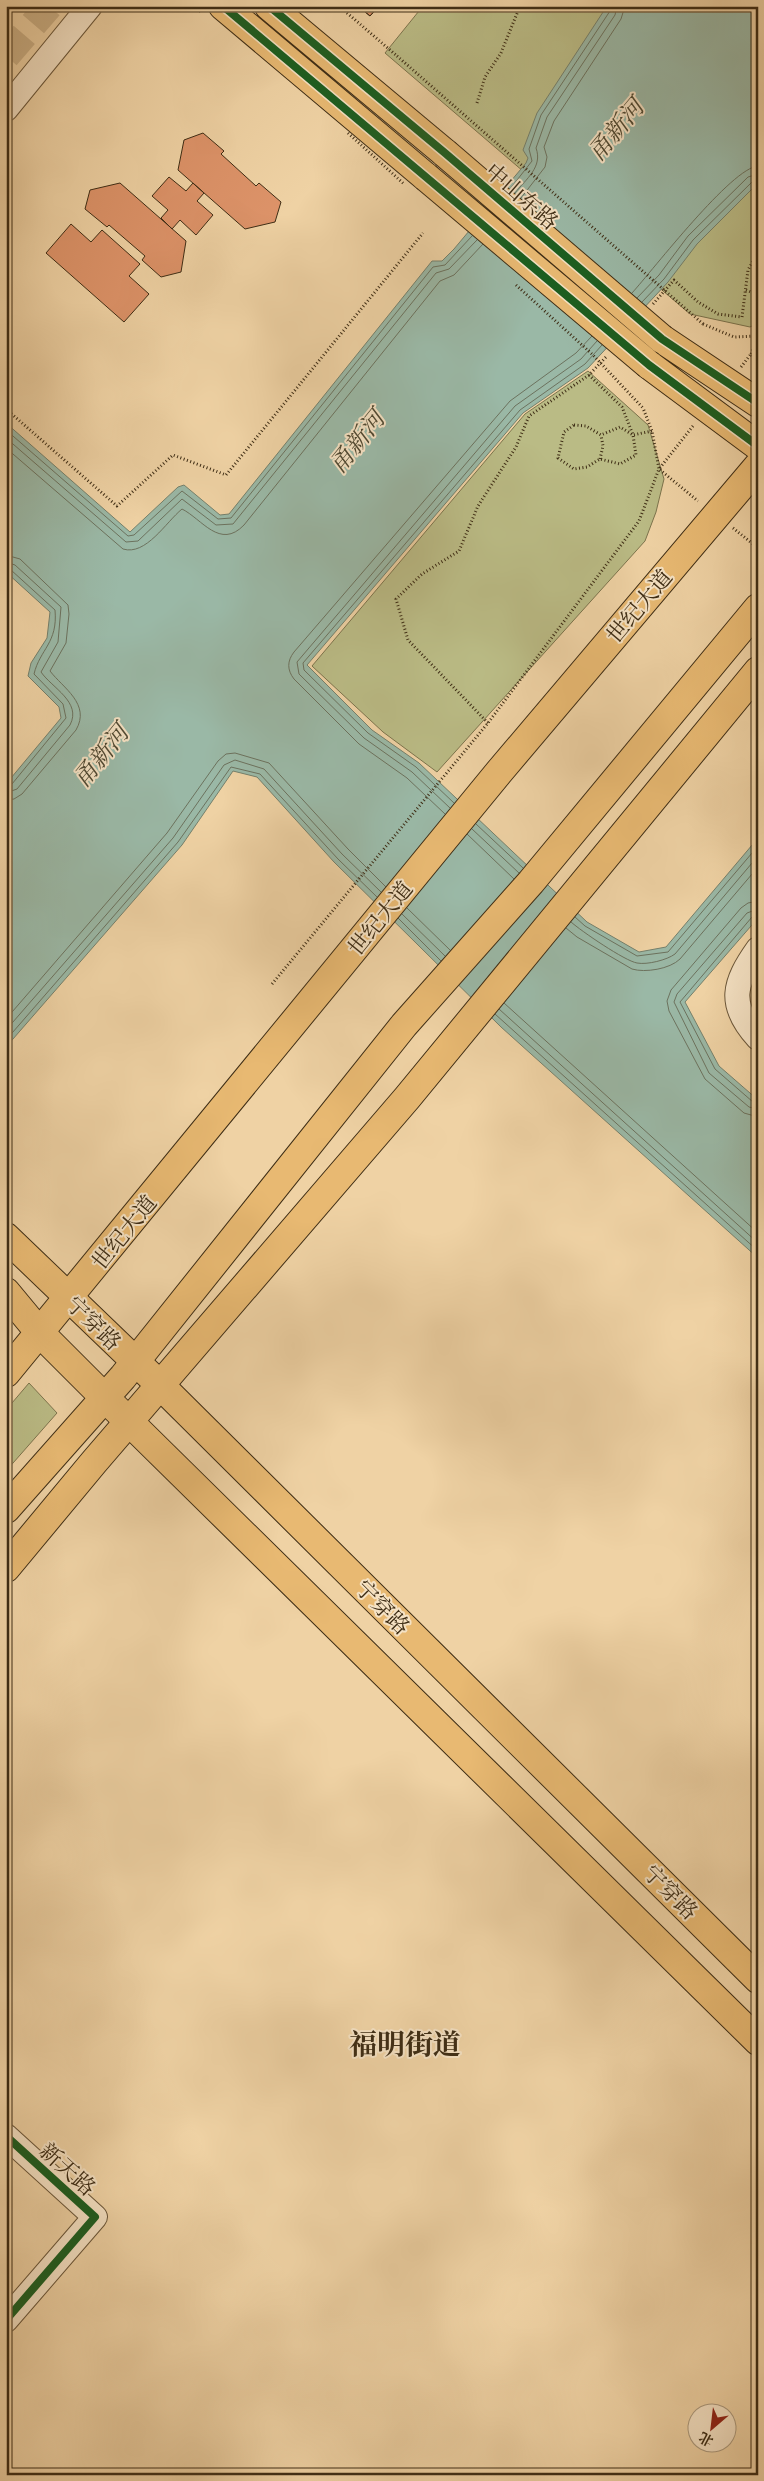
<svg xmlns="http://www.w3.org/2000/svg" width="764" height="2481" font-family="'EB Garamond','Noto Serif SC',serif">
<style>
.green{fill:#babb85;stroke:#7c744d}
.water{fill:#9ab8a6;stroke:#75806c}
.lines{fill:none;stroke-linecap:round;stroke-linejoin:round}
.shore{stroke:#6c725e;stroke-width:1}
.building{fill:#dd9369;stroke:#3e2d15}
.major-tunnel{stroke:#ccb187;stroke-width:28;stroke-dasharray:28 14;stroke-linecap:butt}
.minor-casing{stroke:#6a5639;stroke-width:26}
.major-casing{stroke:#3e2d15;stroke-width:30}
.highway-casing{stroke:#3e2d15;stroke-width:30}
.path{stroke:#3e2d15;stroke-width:3;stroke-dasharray:1 2.5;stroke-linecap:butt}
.minor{stroke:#f5e2c4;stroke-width:24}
.major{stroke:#e8b972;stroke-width:28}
.highway{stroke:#e8b972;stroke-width:28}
.major-bridge-casing{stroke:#3e2d15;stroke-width:30;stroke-linecap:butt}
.path-bridge{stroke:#3e2d15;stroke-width:3;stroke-dasharray:1 2.5;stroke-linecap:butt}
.major-bridge{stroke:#e8b972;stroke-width:28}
.cycleway-casing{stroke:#f5e2c4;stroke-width:11}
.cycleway{stroke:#1b5e20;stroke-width:8}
.labels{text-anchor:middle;stroke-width:4;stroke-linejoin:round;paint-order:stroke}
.street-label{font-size:22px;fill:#3e2d15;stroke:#f5e2c4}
.water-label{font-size:24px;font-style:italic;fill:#504932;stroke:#f5e2c4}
.district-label{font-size:28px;font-weight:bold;fill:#3e2d15;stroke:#f5e2c4}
</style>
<rect width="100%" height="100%" fill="#efd2a4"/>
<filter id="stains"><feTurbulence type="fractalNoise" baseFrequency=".004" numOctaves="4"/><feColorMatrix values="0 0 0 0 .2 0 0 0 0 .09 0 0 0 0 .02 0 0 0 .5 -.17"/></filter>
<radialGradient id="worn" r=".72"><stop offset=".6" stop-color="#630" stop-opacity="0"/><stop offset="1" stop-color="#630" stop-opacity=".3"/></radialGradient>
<!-- green -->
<path class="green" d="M423,6H758V323L750,327L690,314L385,53Z
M588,371L648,425L664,479L656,512L645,541L437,772L383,732L312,666L525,414Z
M29,1383L57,1413L6,1471V1410Z"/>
<!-- water -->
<path class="water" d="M607,6H758V183L697,244L668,282L588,368L523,413L307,665L372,730L419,763L587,922L639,952L666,947L758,838V918L685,1002L719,1066L758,1100V1258L501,1027L334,862L257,777L233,771L182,845L6,1047V784L61,718L59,707L28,676L31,663L47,638L50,612L6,572V423L130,532L178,487L184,485L220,515L229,514L432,261H442L454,249L526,163L528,158L523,150L537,113Z"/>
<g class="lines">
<!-- shore -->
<path class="shore" d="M510,189L532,161L529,149L541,115L610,11L611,6
M515,193C526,179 543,167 536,148L547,117L615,15L617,6
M521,198L545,167L547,157L544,147L554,121L621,19L625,6
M632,293C653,270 732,167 758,166
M637,298L659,275L688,236L748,177L758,174
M642,302L664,279L693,240L752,182L758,180
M6,430L128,536L134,535L182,491L218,519L231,518L433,267L445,265L472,236
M6,438L126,542L138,541L182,499L216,525L233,524L436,273L449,269L477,240
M6,448L123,549C146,556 166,522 182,509C202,519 220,550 244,525L440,281L454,275L483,244
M6,555L20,559L68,605L69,614L66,643L50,671C63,688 91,704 76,730L22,794L14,799L6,800
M6,562L15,565L61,607L58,642L41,672C52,688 82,702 70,725L17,789L6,793
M6,568L11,570L55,610C58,643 40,649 34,674L63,704L66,718L12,784L6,787
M454,803L416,767L368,733L304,670L303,663L520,410L585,364L602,345
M450,808L412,772L364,738L299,674L297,662L515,406L581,359L597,341
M445,814L407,778L359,744L294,679C287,670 287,661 294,652L510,401L576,353L592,336
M476,824L523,868
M472,829L519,873
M467,834L514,879
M758,901L748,903L741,908L671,990L667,1001L669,1011L705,1079L744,1113L758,1117
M407,908L450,950
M758,909L747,913L677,994L674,1002L709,1073L749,1107L758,1109
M402,914L445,956
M758,915L752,917L680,1002L715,1069L753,1102L758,1103
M575,917L585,926L637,956L668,952L758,846
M398,918L441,961
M571,922C581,931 625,961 637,963C647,965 667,960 675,954L758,856
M566,928L577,937L632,969C645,973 670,969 680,959L758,867
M504,1003L758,1233
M499,1009L758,1243
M495,1014L758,1251
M6,1019L167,833L218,761L226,754L235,753L269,763L348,849L386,887
M6,1030L173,838L224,765L235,760L264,769L342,854L381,892
M6,1040L178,842L231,767L260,774L338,859L377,897"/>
</g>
<!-- building -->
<path class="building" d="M358,6H379L370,16Z
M358,6H379L370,16Z
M203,133L224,151L221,154L256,186L259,183L281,202L275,222L245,229L178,170L184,140Z
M169,177L186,191L193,183L204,193L197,201L213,215L196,235L180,220L172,229L161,218L168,210L152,196Z
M120,183L186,241L181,272L161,277L142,260L145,256L109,225L107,227L85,209L90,190Z
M71,224L91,242L102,230L140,264L129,276L149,294L124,322L46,253Z"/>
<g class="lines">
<!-- major-tunnel -->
<path class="major-tunnel" d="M6,56L49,6"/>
<defs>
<path id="minor" d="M6,109L90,6
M758,949C734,983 727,1004 758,1038
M6,2136L95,2217L6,2320"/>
<path id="major" d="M223,6L426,177
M269,6L445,153
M662,339L758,403
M649,365L758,446
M6,1237L160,1385L758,1979
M6,1292L40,1333L105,1398L758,2041"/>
<path id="highway" d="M6,1373L499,772L758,466
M6,1509L123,1377L404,1025L531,882L758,608
M6,1568L94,1462L407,1098L758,671"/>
</defs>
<!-- minor casing -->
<use href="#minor" class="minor-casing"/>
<!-- major casing -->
<use href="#major" class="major-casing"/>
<!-- highway casing -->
<use href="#highway" class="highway-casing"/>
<!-- path -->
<path class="path" d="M195,6L201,12
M339,6L397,56
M477,103L485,77L501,53L520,6
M746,290L758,295
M653,304L674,280L698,302L718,314L742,317L748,270L758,252
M703,324L734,337L758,336
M751,354L758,338
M741,367L751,354L758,359
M589,375L622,407L633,435L652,431
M6,409L117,506L173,455L226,475L423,233
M574,425L586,426L601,435L620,427L633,435L636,455L620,464L600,459L587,467L574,469L558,458L564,432Z
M693,426L659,469L698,501
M600,459L603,446L601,435
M733,528L758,548
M488,723L408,640L396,599L422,574L459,551L478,506L516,447L529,416L589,375L606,357
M272,984L488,723L639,521L659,469L652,431L643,408"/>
<!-- minor -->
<use href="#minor" class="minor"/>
<!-- major -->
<use href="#major" class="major"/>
<!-- highway -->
<use href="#highway" class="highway"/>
<defs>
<path id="major-bridge" d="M445,153L662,339
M426,177L649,365"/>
</defs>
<!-- major-bridge casing -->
<use href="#major-bridge" class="major-bridge-casing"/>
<!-- path-bridge -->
<path class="path-bridge" d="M397,56L703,324
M348,133L404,184
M516,285L593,355L643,408"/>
<!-- major-bridge -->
<use href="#major-bridge" class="major-bridge"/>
<defs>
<path id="cycleway" d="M223,6L649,365L758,446
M269,6L445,153L662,339L758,403
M6,2136L95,2217L6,2320"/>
</defs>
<!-- cycleway casing -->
<use href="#cycleway" class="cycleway-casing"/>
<!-- cycleway -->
<use href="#cycleway" class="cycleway"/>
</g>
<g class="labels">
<!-- street labels -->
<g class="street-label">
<text transform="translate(522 196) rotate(41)" y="8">中山东路</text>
<text transform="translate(639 606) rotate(-50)" y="8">世纪大道</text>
<text transform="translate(380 918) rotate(-51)" y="8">世纪大道</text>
<text transform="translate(124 1232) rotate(-51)" y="8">世纪大道</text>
<text transform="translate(94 1323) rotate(44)" y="8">宁穿路</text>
<text transform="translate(383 1607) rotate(45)" y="8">宁穿路</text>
<text transform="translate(671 1892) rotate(45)" y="8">宁穿路</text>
<text transform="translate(68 2169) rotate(42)" y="8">新天路</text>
</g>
<!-- water labels -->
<g class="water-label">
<text transform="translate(616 130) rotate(-50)" y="8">甬新河</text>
<text transform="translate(357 442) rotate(-51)" y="8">甬新河</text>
<text transform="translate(101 756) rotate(-51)" y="8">甬新河</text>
</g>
<!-- district labels -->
<g class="district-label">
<text x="405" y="2054">福明街道</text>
</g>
</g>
<!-- margin -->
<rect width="764" height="2481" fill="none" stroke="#efd2a4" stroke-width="25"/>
<rect x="8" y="8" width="749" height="2466" fill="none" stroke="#3e2d15" stroke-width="2.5"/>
<rect x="12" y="12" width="739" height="2456" fill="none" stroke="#3e2d15"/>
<!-- north arrow -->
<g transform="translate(712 2428) rotate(208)"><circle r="24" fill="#f5e2c4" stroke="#ac9a7e"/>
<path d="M0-4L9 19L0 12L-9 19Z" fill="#8f2418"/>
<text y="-8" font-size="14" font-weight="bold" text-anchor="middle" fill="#3e2d15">北</text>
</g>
<rect width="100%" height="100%" filter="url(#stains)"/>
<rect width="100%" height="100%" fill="url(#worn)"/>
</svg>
